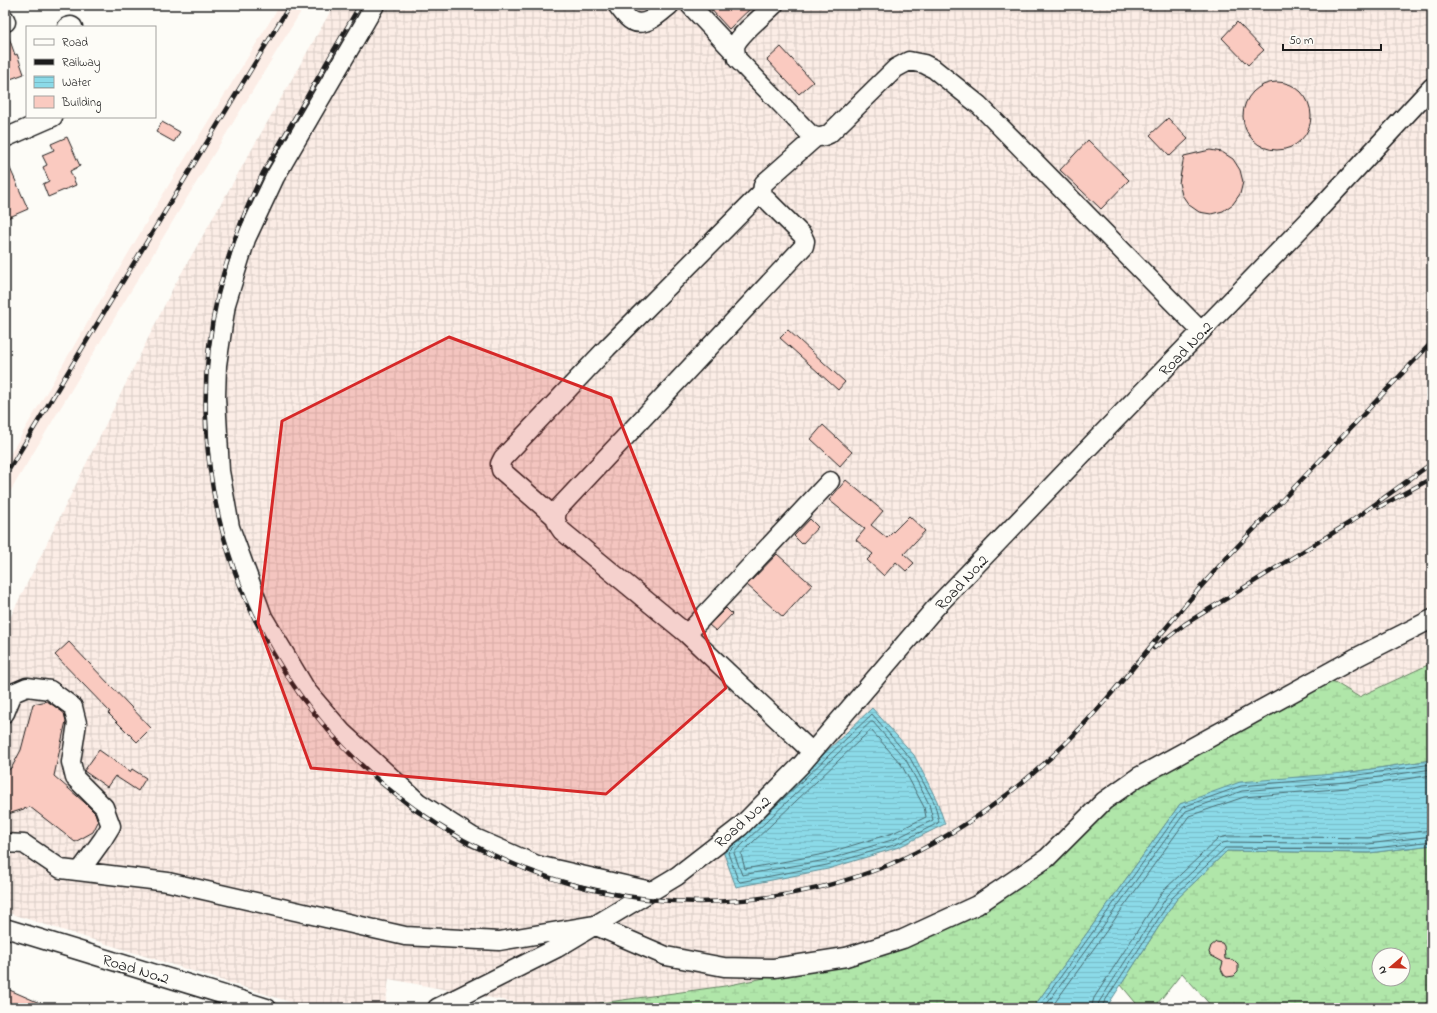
<svg xmlns="http://www.w3.org/2000/svg" width="1437" height="1013" font-family="'Indie Flower',sans-serif">
<style>
.built{fill:#fcede6}
.industrial{fill:url(#industrial-grid)}
.wetland{fill:url(#wetland-marsh);stroke:#668162;fill-rule:evenodd}
.water{fill:url(#water-rules);stroke:#5f8e96}
.lines{fill:none;stroke-linecap:round;stroke-linejoin:round}
.shore{stroke:#48686e;stroke-width:1}
.building{fill:#facac0;stroke:#1c1c1c}
.minor-casing{stroke:#1c1c1c;stroke-width:21}
.minor{stroke:#fdfcf7;stroke-width:18}
.rail-casing{stroke:#1c1c1c;stroke-width:4.5}
.rail{stroke:#fdfcf7;stroke-width:3;stroke-dasharray:9;stroke-linecap:butt}
.marked{fill:#d62828;fill-opacity:0.2;stroke:#d62828;stroke-width:3;stroke-linejoin:round}
.labels{text-anchor:middle;stroke-width:3.5;stroke-linejoin:round;paint-order:stroke}
.street-label{font-size:16px;fill:#1c1c1c;stroke:#fdfcf7}
</style>
<defs>
<pattern id="industrial-grid" width="8" height="8" patternUnits="userSpaceOnUse"><rect width="8" height="8" fill="#fcede6"/><path d="M0 4h8M4 0v8" fill="none" stroke="#d7cbc5"/></pattern>
<pattern id="wetland-marsh" width="20" height="14" patternUnits="userSpaceOnUse"><rect width="20" height="14" fill="#b0e6a9"/><path d="M1 5h8M5 5V1M11 12h8M15 12V8" fill="none" stroke="#97c591"/></pattern>
<pattern id="water-rules" width="6" height="5" patternUnits="userSpaceOnUse"><rect width="6" height="5" fill="#8bdae8"/><path d="M0 2.5h6" fill="none" stroke="#77bac6"/></pattern>
</defs>
<rect width="100%" height="100%" fill="#fdfcf7"/>
<filter id="ink" filterUnits="userSpaceOnUse"><feTurbulence type="fractalNoise" baseFrequency=".025" numOctaves="2"/><feDisplacementMap in="SourceGraphic" scale="8" xChannelSelector="R" yChannelSelector="G"/><feConvolveMatrix kernelMatrix="1 2 1 2 8 2 1 2 1" color-interpolation-filters="sRGB"/></filter>
<g filter="url(#ink)">
<!-- built -->
<path class="built" d="M280,5H305L182,206L5,500V463L162,196Z"/>
<!-- industrial -->
<path class="industrial" d="M334,5H1432V625L1430,626L1432,633V663L1083,829L887,953L725,986L564,1008H545L389,979L385,1008H309L5,912V628L173,288Z"/>
<!-- wetland -->
<path class="wetland" d="M1432,663V760L1345,773L1180,804L1033,1008H564L725,986L887,953L942,929L1114,799L1328,678L1359,697Z
M1432,845V1008H1213L1182,973L1154,1008H1140L1121,985L1176,900L1227,851L1369,853ZM1379,955H1403V979H1379Z"/>
<!-- water -->
<path class="water" d="M872,708L914,755L937,801L945,824L899,847L828,869L736,887L723,851Z
M1432,760V845L1369,853L1227,851L1176,900L1106,1008H1033L1180,804L1240,782L1345,773Z"/>
<g class="lines">
<!-- shore -->
<path class="shore" d="M871,722H873L906,760L929,804L933,820L895,839L826,860L742,875L734,853Z
M871,730L901,764L924,807L926,817L893,833L824,854L745,869L741,854Z
M743,838L728,853L738,880L740,882L827,865L897,844L938,823L939,821L934,802L910,758L872,714L760,821
M1038,1008L1183,807L1241,786L1345,777L1432,764
M1044,1008L1186,811L1242,791L1346,782L1432,769
M1051,1008L1189,816L1244,797L1347,788L1432,775
M1091,1008L1094,998L1163,891L1219,838L1228,836L1368,838L1432,830
M1097,1008L1099,1002L1168,895L1222,843L1228,842L1368,844L1432,836
M1103,1008V1004L1172,898L1225,848L1368,849L1432,841"/>
</g>
<!-- building -->
<path class="building" d="M707,5H754L729,29Z
M1237,22L1264,50L1248,65L1222,38Z
M5,32H7L15,55L17,54L24,74L5,81Z
M781,47L813,82L799,94L767,60Z
M1243 116a34 34 0 1 1 68 0a34 34 0 1 1-68 0Z
M1168,118L1188,139L1170,156L1150,135Z
M162,122L180,132L174,142L156,132Z
M67,137L80,166L70,171L76,185L48,197L43,184L49,181L43,167L47,165L42,155L54,150L51,144Z
M1088,140L1129,180L1101,209L1060,170Z
M1210,150L1222,152L1233,159L1240,170L1243,182L1240,194L1233,204L1223,211L1211,214L1199,212L1189,205L1182,195L1179,183L1184,156Z
M5,157L28,209L5,219Z
M788,330L845,382L838,390L780,338Z
M823,425L852,452L840,466L811,439Z
M846,480L883,511L871,525L887,538L909,516L925,531L904,554L914,563L906,571L896,562L884,576L867,560L873,554L856,540L865,529L829,500Z
M810,519L818,527L802,544L794,536Z
M777,554L812,585L783,617L747,585Z
M726,608L732,614L716,631L709,625Z
M69,642L151,728L137,742L108,713L110,712L55,655Z
M47,701L64,713L66,721L54,776L84,802L95,813L98,822L93,832L75,842L30,807L5,815V773L12,767L21,750L33,704Z
M99,750L130,772L132,769L146,778L138,791L115,776L107,787L84,771Z
M1216,942L1222,943L1224,946L1225,959L1233,960L1238,965V972L1234,976L1227,977L1224,975L1221,969L1223,962L1210,955L1209,952L1211,946Z
M5,988L51,1008H5Z"/>
<g class="lines">
<defs>
<path id="minor" d="M375,5L275,177L246,239L226,304L217,365L216,397L220,471L230,527L263,617L307,691L342,732L418,802L473,837L537,865L651,891
M617,5C621,10 626,18 632,21C646,28 660,13 670,5
M690,5L735,53
M774,5C765,14 741,33 736,44C734,49 736,54 737,59L810,134C817,138 821,138 829,134L896,68L909,61L924,64L934,69L979,105L1201,331
M5,19L6,22
M67,27L71,26L73,27
M5,138L53,117
M555,517L501,470L500,464L503,458L607,348L762,192
M687,634L830,481
M5,713L13,693L27,687L50,690L73,707L77,723L71,762L75,778L104,807L111,826L103,839L80,871
M812,752L687,634L562,531C556,523 554,519 558,509L804,246L805,241L802,235L765,198C762,193 761,189 764,183L816,137
M5,843L24,844L61,869L168,882L405,936L499,941L594,925L666,956L724,967L774,968L846,957L903,939L977,905L1047,858L1104,801L1138,777L1357,657L1432,619
M5,928L267,1008
M437,1008L557,948L677,876L740,827L801,765L936,607L1094,442L1309,220L1432,87"/>
</defs>
<!-- minor casing -->
<use href="#minor" class="minor-casing"/>
<!-- minor -->
<use href="#minor" class="minor"/>
<defs>
<path id="rail" d="M360,5L263,173C244,212 228,252 218,294C157,563 327,828 594,890C690,912 794,903 886,866C953,838 1013,795 1065,744C1118,691 1163,628 1214,572C1238,545 1264,519 1289,493C1336,443 1384,393 1432,342
M5,476L290,5
M1379,507L1432,478
M1154,648L1185,624L1349,523L1432,463"/>
</defs>
<!-- rail casing -->
<use href="#rail" class="rail-casing"/>
<!-- rail -->
<use href="#rail" class="rail"/>
</g>
</g>
<!-- marked area -->
<path class="marked" d="M449,337L611,398L726,688L606,794L311,768L258,623L282,421Z"/>
<g class="labels">
<!-- street labels -->
<g class="street-label">
<text transform="translate(1185 348) rotate(-46)" y="6">Road No.2</text>
<text transform="translate(961 582) rotate(-47)" y="6">Road No.2</text>
<text transform="translate(742 821) rotate(-42)" y="6">Road No.2</text>
<text transform="translate(136 968) rotate(17)" y="6">Road No.2</text>
</g>
</g>
<!-- margin -->
<rect width="1437" height="1013" fill="none" stroke="#fdfcf7" stroke-width="20"/>
<rect x="10" y="10" width="1417" height="993" fill="none" stroke="#1c1c1c" stroke-width="1.5" filter="url(#ink)"/>
<!-- legend -->
<rect x="26" y="26" width="130" height="92" fill="#fdfcf7" stroke="#a3a29f"/>
<rect x="34" y="39" width="20" height="6" fill="#fdfcf7" stroke="#a3a29f"/>
<text x="62" y="46" font-size="12" fill="#1c1c1c">Road</text>
<rect x="34" y="59" width="20" height="6" fill="#1c1c1c" stroke="#a3a29f"/>
<text x="62" y="66" font-size="12" fill="#1c1c1c">Railway</text>
<rect x="34" y="76" width="20" height="12" fill="url(#water-rules)" stroke="#a3a29f"/>
<text x="62" y="86" font-size="12" fill="#1c1c1c">Water</text>
<rect x="34" y="96" width="20" height="12" fill="#facac0" stroke="#a3a29f"/>
<text x="62" y="106" font-size="12" fill="#1c1c1c">Building</text>
<!-- north arrow -->
<g transform="translate(1391 967) rotate(251)"><circle r="19" fill="#fdfcf7" stroke="#a3a29f"/>
<path d="M0-3L7 15L0 10L-7 15Z" fill="#c8321e"/>
<text y="-6" font-size="11" font-weight="bold" text-anchor="middle" fill="#1c1c1c">N</text>
</g>
<!-- scale -->
<path d="M1283 44v6h98v-6" fill="none" stroke="#1c1c1c" stroke-width="2"/>
<text x="1289" y="44" font-size="12" fill="#1c1c1c" stroke="#fdfcf7" stroke-width="3" paint-order="stroke">50 m</text>
</svg>
